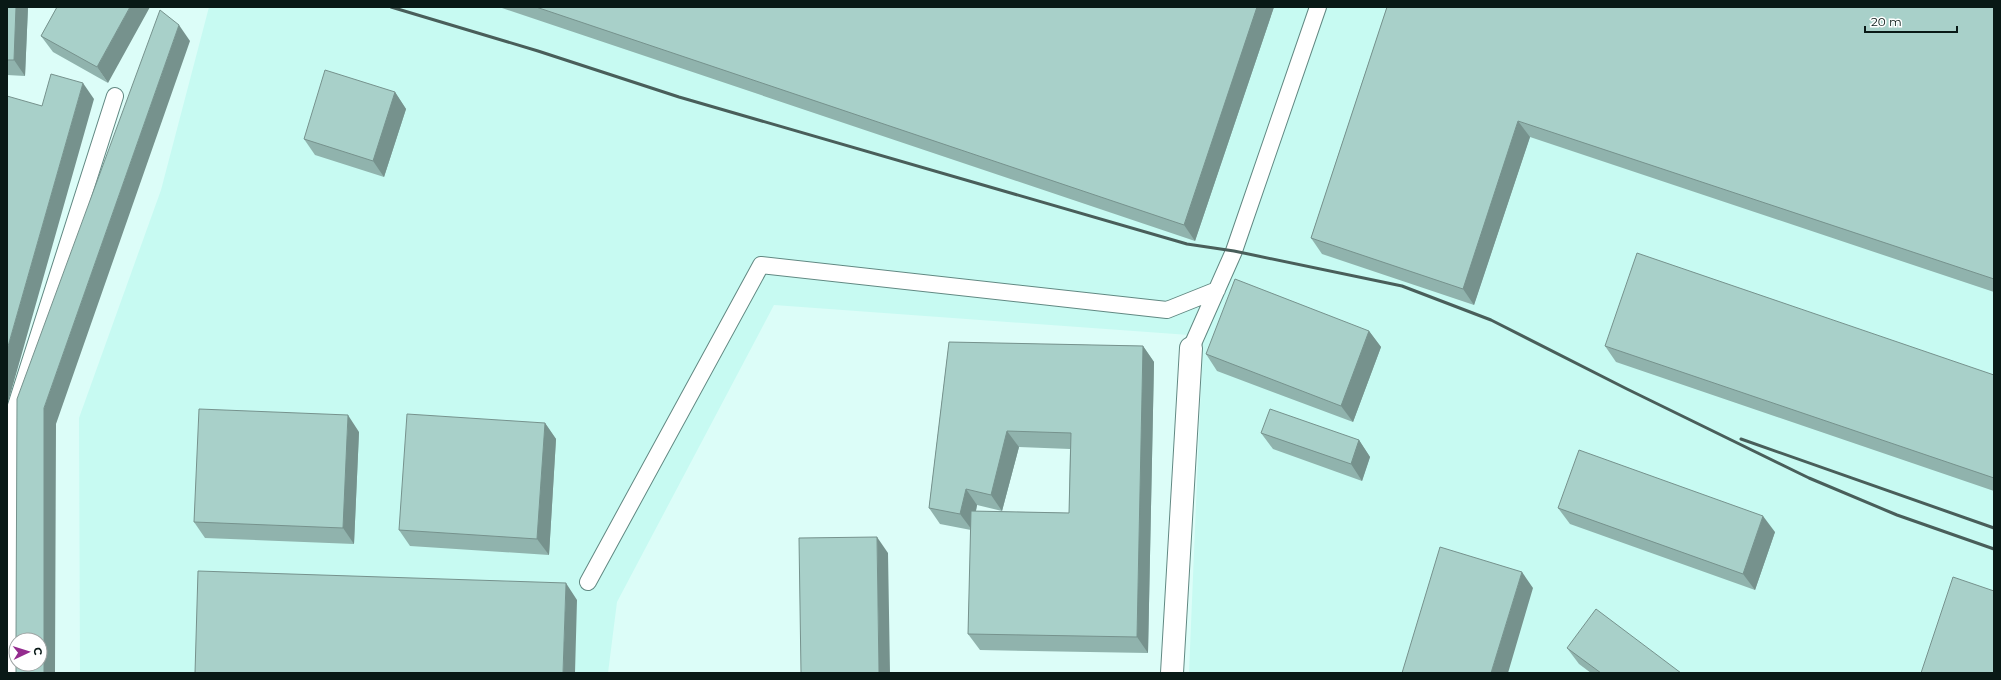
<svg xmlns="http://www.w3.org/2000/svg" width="2001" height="680" font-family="Montserrat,sans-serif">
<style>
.built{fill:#c7faf2}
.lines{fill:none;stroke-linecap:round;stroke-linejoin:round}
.service-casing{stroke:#618882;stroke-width:18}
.minor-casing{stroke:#618882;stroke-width:24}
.service{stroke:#fff;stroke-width:16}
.minor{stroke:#fff;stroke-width:22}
.rail{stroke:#495e5a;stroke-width:3}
.wall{fill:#90b3ad;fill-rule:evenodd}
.shaded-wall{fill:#76928d}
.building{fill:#a8d0c9;stroke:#76928d}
</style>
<rect width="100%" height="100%" fill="#dcfdf8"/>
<!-- built -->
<path class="built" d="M209,7H1994V673H1189L1203,336L774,305L617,602L608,673H80L79,418L161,190Z"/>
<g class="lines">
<defs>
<path id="service" d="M1191,348L1234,251L1318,7
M588,582L761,265L1167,310L1217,290
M13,673L14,412L115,96"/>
<path id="minor" d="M1172,673L1191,348"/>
</defs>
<!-- service casing -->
<use href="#service" class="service-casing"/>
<!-- minor casing -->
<use href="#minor" class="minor-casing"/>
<!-- service -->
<use href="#service" class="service"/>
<!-- minor -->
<use href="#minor" class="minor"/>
<!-- rail -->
<path class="rail" d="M391,7L538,51L679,97L1187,244L1234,251L1402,286L1491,320L1627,389L1809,478L1897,515L1994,549
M1741,439L1994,528"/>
</g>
<!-- wall -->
<path class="wall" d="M7,7H28L25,76L7,75Z
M57,7L108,83L53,52L41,36Z
M499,7H1274L1195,241Z
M1387,7H1994V292L1530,137L1474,305L1322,254L1311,238Z
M395,92L406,109L384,177L315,155L304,139Z
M1369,331L1381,347L1353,422L1217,371L1206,354Z
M949,342L1143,346L1154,362L1148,653L980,650L968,634L971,530L940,524L929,508ZM1019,447L1070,449L1069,513L976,511L977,505L1002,511Z
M1605,346L1994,375V491L1616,362Z
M545,423L556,439L549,555L410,546L399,530Z
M359,432L354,544L205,538L194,522Z
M1261,433L1359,440L1370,457L1362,481L1273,449Z
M1558,508L1775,532L1755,590L1570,524Z
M1567,648L1681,673H1591L1579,664Z"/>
<!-- shaded-wall -->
<path class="shaded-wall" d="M16,7H28L25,76L14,60Z
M130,7H150L108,83L97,67Z
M1257,7H1274L1195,241L1184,225Z
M179,25L190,41L56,424L55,673H44V408Z
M83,83L94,99L7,406V350Z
M395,92L406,109L384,177L373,161Z
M1518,121L1530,137L1474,305L1463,289Z
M1369,331L1381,347L1353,422L1341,406Z
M1143,346L1154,362L1148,653L1137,637Z
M348,415L359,432L354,544L343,528Z
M545,423L556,439L549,555L537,539Z
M1007,431L1019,447L1002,511L991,495Z
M1359,440L1370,457L1362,481L1351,464Z
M966,489L977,505L972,530L960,514Z
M1763,516L1775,532L1755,590L1743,574Z
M877,537L888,553L890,673H879Z
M1522,572L1533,588L1508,673H1491Z
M566,583L577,600L575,673H563Z"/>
<!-- building -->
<path class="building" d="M7,7H16L14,60H7Z
M57,7H130L97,67L41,36Z
M536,7H1257L1184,225Z
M1387,7H1994V279L1518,121L1463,289L1311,238Z
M160,10L179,25L44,408V673H16V664H40V640H16L17,399Z
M325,70L395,92L373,161L304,139Z
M51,74L83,83L7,350V96L42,106Z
M1637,253L1994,375V478L1605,346Z
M1235,279L1369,331L1341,406L1206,354Z
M949,342L1143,346L1137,637L968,634L971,511L1069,513L1071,433L1007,431L991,495L966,489L960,514L929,508Z
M199,409L348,415L343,528L194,522Z
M1270,409L1359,440L1351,464L1261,433Z
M407,414L545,423L537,539L399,530Z
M1579,450L1763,516L1743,574L1558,508Z
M877,537L879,673H801L799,538Z
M1440,547L1522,572L1491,673H1402Z
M198,571L566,583L563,673H195Z
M1953,577L1994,591V673H1921Z
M1596,609L1681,673H1601L1567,648Z"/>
<!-- border -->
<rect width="2001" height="680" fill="none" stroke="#091916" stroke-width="16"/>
<!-- north arrow -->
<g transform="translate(28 652) rotate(86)"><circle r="19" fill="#ffffff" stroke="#9da3a2"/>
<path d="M0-3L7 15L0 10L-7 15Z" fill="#942b8e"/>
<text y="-6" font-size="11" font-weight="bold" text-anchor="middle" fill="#091916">С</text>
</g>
<!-- scale -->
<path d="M1865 26v6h92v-6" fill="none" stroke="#091916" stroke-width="2"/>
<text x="1871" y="26" font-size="12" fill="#091916" stroke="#ffffff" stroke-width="3" paint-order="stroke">20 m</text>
</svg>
